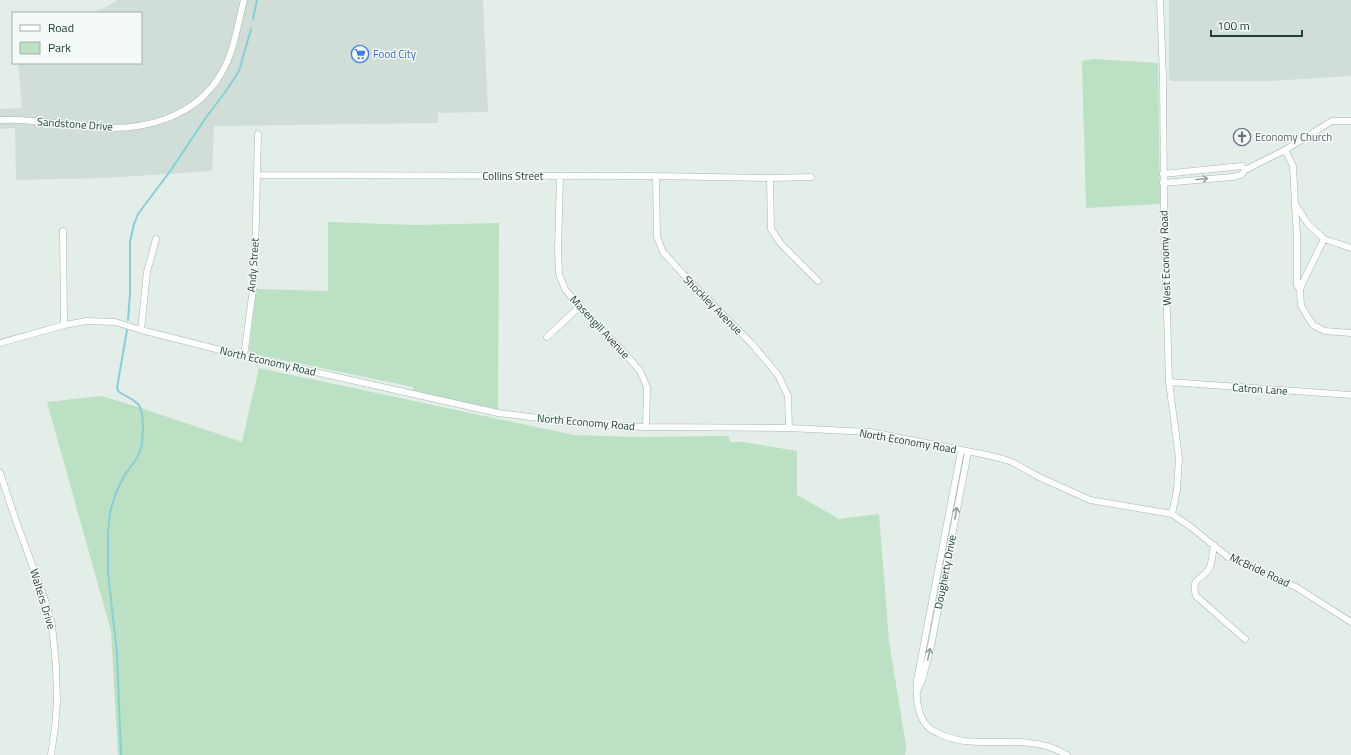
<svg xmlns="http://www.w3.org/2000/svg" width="1351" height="755" viewBox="0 0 1351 755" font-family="'Titillium Web',sans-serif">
<rect width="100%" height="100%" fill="#e3eee8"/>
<path fill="#d1ded7" d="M118 0H483L488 112 438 113V123L214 126 212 171 106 178 16 180 15 128 0 129V109L22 108 18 63H141V13H84L100 10Z
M1169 0H1351V76L1269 81H1171L1169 77Z"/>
<path fill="#bbe0c3" d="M1094 59 1158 63 1160 204 1086 208 1082 61Z
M328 222 415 225 499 223 498 413 413 393V387L254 354 249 352 256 289 328 291Z
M259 368 574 435 635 437 727 436 729 437 730 442H743L797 451V495L839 519 879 514 889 641 906 746 905 755H118L111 631 47 402 101 396 135 406 242 442Z"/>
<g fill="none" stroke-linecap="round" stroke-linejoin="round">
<path stroke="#89cdd5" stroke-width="2" d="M253 19 257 0
M128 320 130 294V242L134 224 138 214 171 170 205 119 228 88 239 71 251 29
M121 755 117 653 108 573V533L110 512 116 493 124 476 137 458 142 445 143 426 142 413 139 405 133 400 119 392 117 388 127 330"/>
<defs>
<path id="minor" d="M1160 0 1163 77 1164 211 1169 382 1179 458 1177 490 1172 514
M0 120C30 118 60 125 90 127 141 132 196 119 222 72 234 52 238 23 244 0
M258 134 257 175 656 176 770 178 811 177
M1285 150 1293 166 1295 204 1308 224 1324 239 1351 248
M1163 174 1242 166 1245 170
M560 176 558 248 559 274 565 289 579 307 623 351 640 371 647 387 646 427
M656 176 657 237 663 252 683 274 752 344 778 375 788 396 789 428
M770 178 771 229 781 244 818 281
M1163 183 1232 177 1241 175 1245 170 1285 150 1332 121H1351
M1295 205 1297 235V285L1300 290
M63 231 64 325
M1324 239 1302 284 1300 290 1301 306 1313 325 1325 331 1351 333
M141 330 147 272 156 239
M547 337 579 307
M0 343 64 325 87 321 115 322 141 330 244 356 498 413 598 425 646 427 789 428 870 432 987 455 1003 459 1012 462 1037 476 1090 500 1172 514 1191 527 1228 557 1296 587 1351 622
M244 356 253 289 256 220 257 175
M1169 382 1351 395
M961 451 917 680C916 693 917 711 924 722 927 727 933 731 938 733 966 748 999 739 1029 743 1043 744 1055 748 1067 755
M0 473 15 518 45 600 52 625 56 666 57 702 55 727 51 755
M1214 545C1213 551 1212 561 1210 567 1203 581 1190 576 1196 596L1245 639
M917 691 922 681 931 646 968 452"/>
</defs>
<use href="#minor" stroke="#a5b6af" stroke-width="7"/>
<use href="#minor" stroke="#fff" stroke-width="6"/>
</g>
<defs><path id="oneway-shaft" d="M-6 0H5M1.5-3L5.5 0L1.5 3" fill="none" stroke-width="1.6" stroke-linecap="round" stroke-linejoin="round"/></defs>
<g stroke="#90a09a">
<use href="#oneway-shaft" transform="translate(1202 179) rotate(-5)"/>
<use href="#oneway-shaft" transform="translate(956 513) rotate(-80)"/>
<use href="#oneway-shaft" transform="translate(929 654) rotate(-78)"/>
</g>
<defs>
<symbol id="supermarket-ring" viewBox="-11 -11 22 22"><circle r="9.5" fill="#f4faf7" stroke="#3f7fe0" stroke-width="1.5"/><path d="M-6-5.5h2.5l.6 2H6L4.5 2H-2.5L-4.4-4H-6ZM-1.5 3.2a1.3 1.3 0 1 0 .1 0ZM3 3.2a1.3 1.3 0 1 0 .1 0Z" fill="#3f7fe0"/></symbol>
<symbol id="church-ring" viewBox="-11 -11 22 22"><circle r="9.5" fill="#f4faf7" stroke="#6b7280" stroke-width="1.5"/><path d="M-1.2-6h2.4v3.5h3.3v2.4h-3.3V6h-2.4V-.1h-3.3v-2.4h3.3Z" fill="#6b7280"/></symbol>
</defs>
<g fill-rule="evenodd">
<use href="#supermarket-ring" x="350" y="44" width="20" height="20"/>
<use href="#church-ring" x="1232" y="127" width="20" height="20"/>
</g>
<g text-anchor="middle" stroke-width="3" stroke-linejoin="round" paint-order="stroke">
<g font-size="11" fill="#366cbe" stroke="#f4faf7" text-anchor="start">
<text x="373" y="58">Food City</text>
</g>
<g font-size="11" fill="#224036" stroke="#f4faf7">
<text transform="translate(75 124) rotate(4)" y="4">Sandstone Drive</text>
<text x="513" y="180">Collins Street</text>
<text transform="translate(1165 258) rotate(-92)" y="4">West Economy Road</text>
<text transform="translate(253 265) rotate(-86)" y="4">Andy Street</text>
<text transform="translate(713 305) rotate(45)" y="4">Shockley Avenue</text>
<text transform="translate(600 327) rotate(47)" y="4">Masengill Avenue</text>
<text transform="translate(268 361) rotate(13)" y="4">North Economy Road</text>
<text transform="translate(1260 389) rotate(4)" y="4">Catron Lane</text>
<text transform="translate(586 422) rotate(5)" y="4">North Economy Road</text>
<text transform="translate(908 441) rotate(10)" y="4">North Economy Road</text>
<text transform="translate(1260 570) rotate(25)" y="4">McBride Road</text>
<text transform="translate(945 572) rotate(-79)" y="4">Dougherty Drive</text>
<text transform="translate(43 599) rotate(73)" y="4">Walters Drive</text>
</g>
<g font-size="11" fill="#5b616d" stroke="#f4faf7" text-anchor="start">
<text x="1255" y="141">Economy Church</text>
</g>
</g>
<rect x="12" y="12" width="130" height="52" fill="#f4faf7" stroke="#a0b0aa"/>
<rect x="20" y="25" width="20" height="6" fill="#ffffff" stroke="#a0b0aa"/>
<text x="48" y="32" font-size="12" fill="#224036">Road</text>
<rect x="20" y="42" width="20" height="12" fill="#bbe0c3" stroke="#a0b0aa"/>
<text x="48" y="52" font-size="12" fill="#224036">Park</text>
<path d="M1211 30v6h91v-6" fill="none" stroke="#224036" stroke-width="2"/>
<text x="1217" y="30" font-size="12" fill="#224036" stroke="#f4faf7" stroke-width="3" paint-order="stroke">100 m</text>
</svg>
